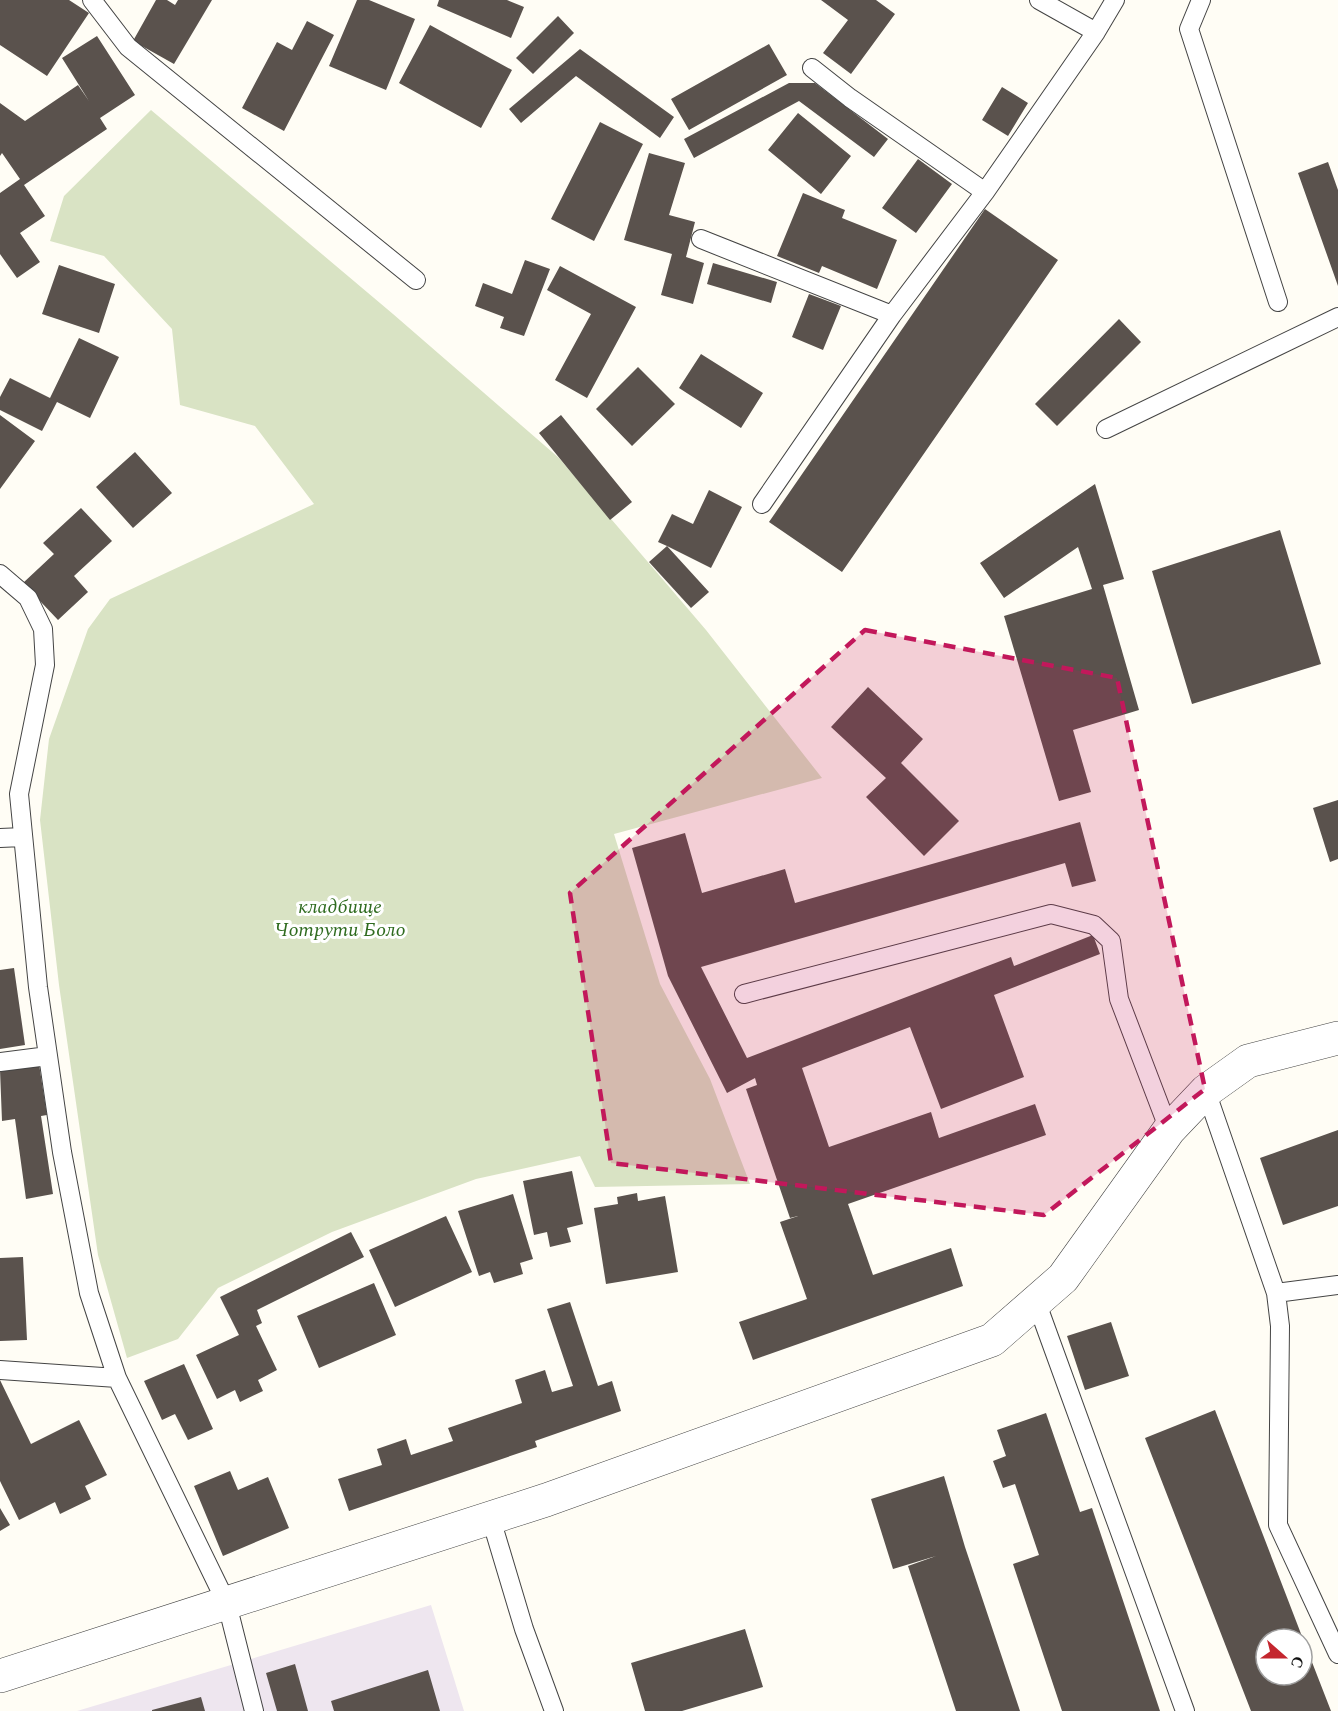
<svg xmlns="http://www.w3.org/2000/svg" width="1338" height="1711" viewBox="0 0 1338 1711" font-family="Spectral,serif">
<rect width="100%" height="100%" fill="#fffdf5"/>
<path fill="#eee6ef" d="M431 1605 464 1711H77Z"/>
<path fill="#d9e3c4" d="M151 110 393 314 559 458 706 630 822 778 614 834 660 984 710 1079 750 1184 595 1187 580 1156 476 1179 332 1232 218 1288 178 1339 127 1358 98 1255 59 985 40 820 49 739 88 629 110 599 314 504 255 426 180 405 172 329 104 256 50 241 64 196Z"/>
<path fill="#5a524d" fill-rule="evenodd" d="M0 0H69L89 13 47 76 0 45Z
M156 0H167L175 5 178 0H212L174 64 133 41Z
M357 0H369L415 19 386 90 329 66Z
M439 0H507L524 7 511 38 437 6Z
M821 0H876L895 14 851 74 823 53 848 20Z
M558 16 574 33 533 74 516 58Z
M307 21 334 35 284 131 242 108 277 42 292 50Z
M430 25 512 70 481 128 399 83Z
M97 36 135 95 100 118 107 129 24 185 45 216 20 233 40 262 17 278 0 254V193L20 179 2 153 0 156V103L25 121 78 85 89 101 62 58Z
M769 44 787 75 689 130 671 99Z
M580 49 674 117 660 138 576 76 521 123 509 109Z
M789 83H815L888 139 874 157 799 101 694 158 684 139Z
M1002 87 1028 103 1008 136 982 120Z
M798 113 851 156 821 194 768 150Z
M600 122 643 144 594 241 551 219Z
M649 153 685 163 669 215 695 222 686 257 704 263 693 304 661 295 672 254 624 240Z
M918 159 952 184 916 233 882 208Z
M1328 162 1338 190V286L1298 173Z
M803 193 845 210 842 218 897 240 877 289 822 266 819 273 777 256Z
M985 209 1058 260 842 572 769 522Z
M525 260 550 269 524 336 500 328 504 317 475 306 483 283 512 294Z
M713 263 777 282 771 303 707 284Z
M59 265 115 284 99 333 42 314Z
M560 266 636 307 587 398 555 380 591 314 547 290Z
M809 294 841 306 823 350 792 337Z
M1119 319 1141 342 1057 426 1035 404Z
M79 338 119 357 90 418 57 402 42 431 0 410V397L10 378 50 398Z
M701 354 763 393 741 428 679 388Z
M638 367 675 404 632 446 596 409Z
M0 415 35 441 0 489Z
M561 415 632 502 610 520 539 433Z
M135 452 172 493 133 528 96 487Z
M1095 484 1124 579 1103 585 1139 710 1073 730 1091 792 1059 801 1004 616 1092 589 1078 547 1004 598 980 563Z
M709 490 742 507 711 568 667 546 709 592 691 608 649 562 667 546 658 542 672 514 693 524Z
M81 508 112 541 74 576 88 592 58 620 23 583 54 554 43 543Z
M1280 530 1321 664 1192 704 1152 571Z
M868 687 923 739 901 763 959 821 924 856 866 797 886 778 831 727Z
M1338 800V859L1330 862 1313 808Z
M1080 822 1096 881 1072 887 1065 863 701 967 747 1058 1011 957 1014 966 1093 935 1100 954 994 995 1024 1077 941 1109 910 1027 802 1068 829 1147 931 1112 939 1138 1035 1104 1046 1135 848 1204 873 1275 951 1248 963 1286 753 1360 739 1322 807 1299 780 1222 798 1216 790 1218 746 1089 757 1085 755 1078 727 1093 668 976 632 848 685 833 702 893 785 869 795 903Z
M14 968 25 1045 0 1049V970Z
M39 1064 47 1115 41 1116 53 1194 26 1199 15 1119 2 1121 0 1070Z
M1338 1130V1206L1283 1225 1260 1158Z
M572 1171 583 1224 567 1228 571 1242 550 1247 547 1232 534 1235 523 1181Z
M637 1193 638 1201 665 1196 678 1272 606 1284 594 1208 618 1204 617 1197Z
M513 1194 533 1259 520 1263 523 1274 494 1283 490 1272 479 1276 458 1211Z
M446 1216 472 1272 395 1307 369 1250Z
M351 1232 364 1257 257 1310 262 1323 256 1326 277 1370 258 1380 263 1391 240 1402 235 1390 217 1399 196 1355 239 1335 220 1297Z
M23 1257 27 1340 0 1341V1258Z
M374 1283 396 1335 319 1368 297 1316Z
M570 1302 598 1386 612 1381 621 1411 535 1441 537 1447 349 1511 338 1479 382 1465 377 1449 406 1439 411 1455 453 1441 448 1428 522 1403 515 1380 545 1370 552 1392 573 1386 547 1309Z
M1111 1322 1129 1376 1085 1390 1067 1336Z
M184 1364 213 1429 188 1440 175 1414 162 1420 144 1381Z
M0 1380 31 1444 79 1420 107 1475 85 1486 91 1499 60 1514 55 1502 19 1520 0 1481Z
M1215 1410 1303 1639 1331 1711H1251L1145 1438ZM1266 1639H1302V1675H1266Z
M1046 1413 1080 1512 1092 1508 1160 1711H1062L1013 1564 1039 1555 1015 1484 1003 1488 993 1461 1006 1456 997 1430Z
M230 1471 238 1490 268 1477 289 1528 223 1556 194 1486Z
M944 1476 965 1547 1020 1711H956L908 1566 936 1556 893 1569 871 1499Z
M0 1508 10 1525 0 1531Z
M745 1629 763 1687 682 1711H645L631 1663Z
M295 1664 308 1711H277L266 1673Z
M428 1670 440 1711H334L331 1701Z
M201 1697 205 1711H152V1710Z"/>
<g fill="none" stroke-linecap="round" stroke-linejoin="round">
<defs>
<path id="service" d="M92 0 128 47 416 280
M1039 0 1096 32
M1201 0 1189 29 1278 302
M812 68 850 98 985 192
M701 239 892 315
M1106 429 1338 317
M762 504 892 315 985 192 1096 32 1115 0
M0 574 28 598 43 629 45 665 19 794 38 987 62 1152 89 1293 117 1378 227 1604 254 1711
M0 838 23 837
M744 994 1051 914 1094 925 1111 941 1119 999 1169 1130
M0 1062 48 1056
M1206 1091 1276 1293 1280 1326 1278 1525 1338 1654
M1276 1293 1338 1285
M1036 1301 1185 1711
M0 1370 117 1378
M491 1519 524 1629 554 1711"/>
<path id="tertiary" d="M0 1676 546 1500 992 1340 1063 1278 1169 1130 1206 1091 1248 1061 1338 1038"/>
</defs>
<use href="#service" stroke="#444" stroke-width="20"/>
<use href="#tertiary" stroke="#444" stroke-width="34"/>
<use href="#service" stroke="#fff" stroke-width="18"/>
<use href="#tertiary" stroke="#fff" stroke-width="33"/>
</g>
<path fill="#c2185b" fill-opacity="0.2" stroke="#c2185b" stroke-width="4.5" stroke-dasharray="12 8" stroke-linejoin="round" d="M865 630 1117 678 1205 1089 1044 1215 611 1163 570 893Z"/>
<g text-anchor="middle" stroke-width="6" stroke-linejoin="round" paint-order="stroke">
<g font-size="20" font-style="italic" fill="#2f6b1f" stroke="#fff">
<text x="340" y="913">кладбище<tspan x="340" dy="23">Чотрути Боло</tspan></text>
</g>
</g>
<g transform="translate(1284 1657) rotate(111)"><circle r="28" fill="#ffffff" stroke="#a0a0a0" stroke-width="1.5"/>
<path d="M0-4.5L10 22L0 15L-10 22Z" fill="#c4262e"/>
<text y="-9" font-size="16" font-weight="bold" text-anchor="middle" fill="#111111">С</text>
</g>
</svg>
